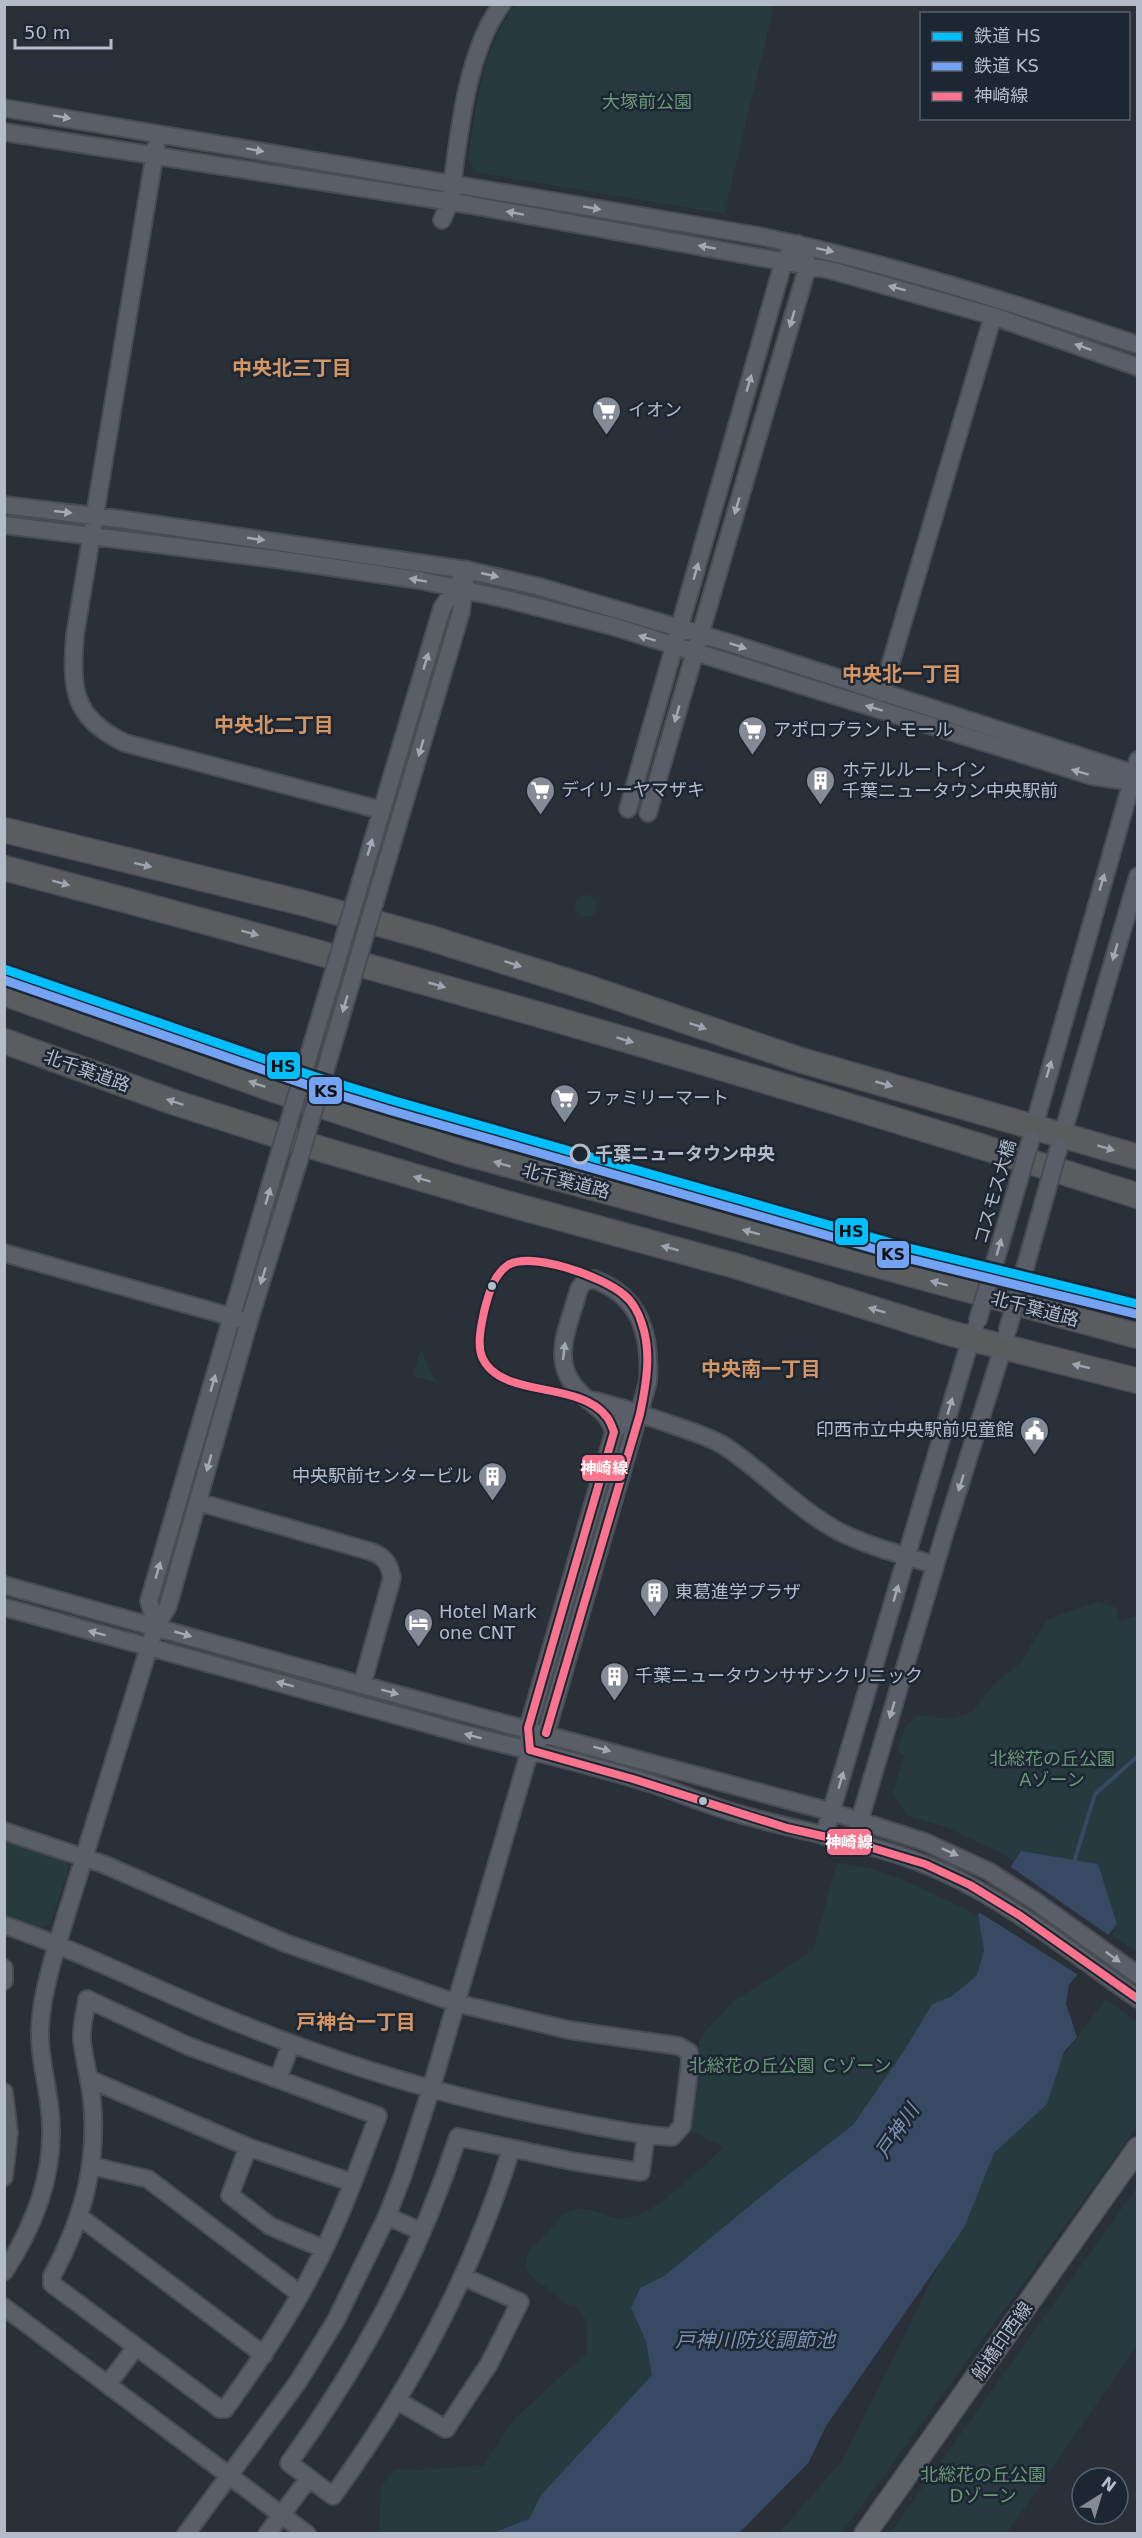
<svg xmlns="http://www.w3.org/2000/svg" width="1142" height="2538" viewBox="0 0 1142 2538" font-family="'DejaVu Sans','Noto Sans JP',sans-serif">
<rect width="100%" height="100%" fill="#2a3038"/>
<path fill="#273a3e" d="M515 5H774L724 214 476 172 468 160C477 103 480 53 515 5Z
M575 906a11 11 0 1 1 22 0a11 11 0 1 1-22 0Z
M420 1351H422L428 1367 438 1383 413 1376Z
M1096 1602 1118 1608 1117 1621 1137 1616V1952L1111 1935 1117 1924 1021 1851 1013 1862 1001 1853 948 1828 908 1816 892 1794 904 1756 897 1751 905 1728 918 1715 949 1719 972 1712 996 1682 1020 1663 1047 1620Z
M4 1839 63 1857 69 1868 51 1923 43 1928 5 1916Z
M837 1863 872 1869 906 1881 978 1915 984 1951 977 1975 952 1996 932 2004 907 2046 853 2125 780 2181 664 2276 640 2288 631 2308 646 2341 652 2375 541 2495 529 2519 490 2533 379 2534 381 2486 396 2469 419 2470 484 2465 515 2418 587 2353 586 2320 575 2305H566C561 2301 557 2295 552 2291 537 2280 522 2276 527 2254L563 2215C592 2199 600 2221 626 2218 657 2215 701 2167 724 2147L690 2131 700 2038 731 2003 813 1950Z
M1105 1999 1137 2022V2127L842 2533 778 2534 842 2461 994 2153Z
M1137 2187V2346L1007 2533H890Z"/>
<path fill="#384963" d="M1021 1851 1098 1864 1117 1924 1069 1985 1066 2004 1077 2037 1064 2052 1047 2104 994 2153 964 2228 826 2426 809 2462 739 2533 490 2534 529 2519 541 2495 652 2375 646 2341 631 2308 640 2288 664 2276 780 2181 853 2125 907 2046 932 2004 952 1996 977 1975 984 1950 978 1915Z"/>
<path fill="#2a3038" d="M1008 1865 1111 1937 1080 1976 977 1911Z"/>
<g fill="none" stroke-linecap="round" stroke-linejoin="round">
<path stroke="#384963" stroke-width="4" d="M1074 1862 1095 1794 1138 1756"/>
<defs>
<path id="minor" d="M4 108 759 236C888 263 1012 303 1138 345
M4 132 471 205 830 270 993 316 1138 367
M156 146 75 635C71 689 72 717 125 743L381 810
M442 220 450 202C458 142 465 53 502 4
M4 505 119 519 467 570 540 587 730 643 1138 775
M4 525 275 559 419 580 506 599 612 626 1092 776 1134 782
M882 693 993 316
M628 809 784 260 798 244 808 265 648 813
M354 904 442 608 460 581
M373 908 461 612 465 580
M1031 1137 1138 760
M1060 1143 1138 876
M4 1253 243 1320
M591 1400C619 1406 644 1415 670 1424 689 1431 709 1436 726 1447 765 1473 798 1510 840 1532 870 1547 903 1555 935 1565
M198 1502 369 1551C384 1556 389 1562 392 1578L362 1685
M4 1585 362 1685 832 1812 925 1842 988 1871 1035 1901 1138 1975
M4 1607C157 1649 309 1691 461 1733 524 1750 587 1763 649 1783 676 1791 702 1803 729 1811 800 1833 877 1841 945 1873 1014 1905 1075 1955 1138 1999
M156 1626 149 1601 279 1155
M539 1740 546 1733 648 1382C651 1335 641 1296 593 1279L584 1282 579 1289C567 1333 546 1366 588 1400 600 1409 610 1417 614 1432
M4 1831 103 1864 285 1943 456 2003 569 2030 679 2046 689 2052 690 2062 682 2126 672 2137C635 2135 597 2126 560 2119 446 2097 335 2063 226 2018 152 1988 80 1951 4 1925
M824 1836 973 1331
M853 1843 945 1532 1006 1338
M4 1968V1981
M87 1999 188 2046 378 2116C358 2169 339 2223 312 2273 287 2321 257 2365 225 2409H220L52 2284V2276C83 2219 98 2164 92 2100 90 2080 84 2060 82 2040 81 2027 85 2013 87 1999Z
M89 2079 248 2147 353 2183
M278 2079 291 2044
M4 2092 9 2133 4 2177
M248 2147 230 2195 270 2226 324 2249
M511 2150C470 2280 412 2386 333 2496L289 2463C364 2358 417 2260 458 2137L576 2162 641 2172 646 2134
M92 2166 148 2179 300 2294
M387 2216 422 2232
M80 2217 264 2355
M4 2272C37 2222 58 2164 49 2103 46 2078 39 2055 40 2030 41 2001 49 1973 57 1945L149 1647 156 1626 168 1606 249 1321 299 1160
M4 2307 307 2534
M108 2384 136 2347
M398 2401 446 2429 489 2364 520 2302 464 2277
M186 2534 298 2382 336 2320 387 2216 403 2175 431 2089 530 1750 528 1728 614 1432 624 1419 640 1414
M267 2534 309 2478"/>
<path id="major" d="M865 2534 1138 2148"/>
<path id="highway" d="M4 830 303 903 427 937 589 988 800 1060 1138 1157
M4 868C385 968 763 1076 1138 1196
M4 993 272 1089 458 1151 1138 1336
M4 1041 173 1102 324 1150 509 1204 736 1266 953 1334 1138 1381"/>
</defs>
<use href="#minor" stroke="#484c53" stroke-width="20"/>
<use href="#major" stroke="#484c55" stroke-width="24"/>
<use href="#highway" stroke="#474c53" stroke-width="27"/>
<use href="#minor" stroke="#5a5e66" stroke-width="16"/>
<use href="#major" stroke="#5c6168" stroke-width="21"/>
<use href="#highway" stroke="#5a5d60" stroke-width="24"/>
<defs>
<path id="minor-bridge" d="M279 1155 354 904
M299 1160 373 908
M977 1323 1031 1139
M1007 1332 1059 1147"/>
</defs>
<use href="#minor-bridge" stroke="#484c53" stroke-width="20" stroke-linecap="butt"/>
<use href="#minor-bridge" stroke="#5a5e66" stroke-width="16"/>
<defs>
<path id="bus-1" d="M530 1750 528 1728 614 1432C612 1427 610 1420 606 1416 578 1380 500 1399 482 1357 477 1344 481 1326 484 1312 488 1296 493 1275 508 1265 532 1251 603 1277 623 1294 632 1301 639 1313 642 1324 652 1353 646 1385 640 1414L546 1733
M530 1750 633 1779 787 1828 866 1846 925 1864 970 1885 1019 1915 1138 1999"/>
</defs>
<use href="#bus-1" stroke="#1d2633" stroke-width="12"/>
<use href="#bus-1" stroke="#fc738d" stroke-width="8"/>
<defs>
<path id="rail-1" d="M4 969 313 1076 395 1101 909 1248 1138 1304"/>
<path id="rail-2" d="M4 980 310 1086 392 1111 906 1258 1136 1314"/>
</defs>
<use href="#rail-1" stroke="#1d2633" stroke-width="14"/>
<use href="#rail-2" stroke="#1d2633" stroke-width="14"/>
<use href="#rail-1" stroke="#00bfff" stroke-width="9"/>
<use href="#rail-2" stroke="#74a3f3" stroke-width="9"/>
</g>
<defs><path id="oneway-solid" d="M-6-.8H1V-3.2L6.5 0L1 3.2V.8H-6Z" transform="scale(1.5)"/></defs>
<g fill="#a2a9b5">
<use href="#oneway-solid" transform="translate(62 117) rotate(10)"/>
<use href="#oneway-solid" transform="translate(255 150) rotate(10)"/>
<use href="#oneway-solid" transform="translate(592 208) rotate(10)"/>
<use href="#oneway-solid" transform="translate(515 213) rotate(-170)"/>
<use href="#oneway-solid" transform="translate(707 247) rotate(-170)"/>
<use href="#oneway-solid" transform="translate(825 250) rotate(12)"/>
<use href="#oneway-solid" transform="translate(897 288) rotate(-165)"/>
<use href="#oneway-solid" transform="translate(792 319) rotate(106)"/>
<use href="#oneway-solid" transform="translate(1083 347) rotate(-160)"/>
<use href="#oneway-solid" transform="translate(749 383) rotate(-74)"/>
<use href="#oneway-solid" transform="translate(737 506) rotate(106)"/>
<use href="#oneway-solid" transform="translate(63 512) rotate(6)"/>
<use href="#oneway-solid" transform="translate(256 539) rotate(8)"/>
<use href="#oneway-solid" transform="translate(696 571) rotate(-74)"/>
<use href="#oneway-solid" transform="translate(490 575) rotate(13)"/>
<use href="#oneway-solid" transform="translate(418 580) rotate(-170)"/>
<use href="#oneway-solid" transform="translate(647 638) rotate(-163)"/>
<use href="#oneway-solid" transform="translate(738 646) rotate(18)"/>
<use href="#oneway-solid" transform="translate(426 661) rotate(-73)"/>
<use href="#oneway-solid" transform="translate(874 708) rotate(-163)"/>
<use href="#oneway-solid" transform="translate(677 714) rotate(106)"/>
<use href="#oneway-solid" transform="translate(421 748) rotate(106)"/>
<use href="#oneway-solid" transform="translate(1080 772) rotate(-163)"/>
<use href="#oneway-solid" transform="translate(370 847) rotate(-74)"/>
<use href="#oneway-solid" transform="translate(1102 882) rotate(-74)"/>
<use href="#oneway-solid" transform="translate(1115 952) rotate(106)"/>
<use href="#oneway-solid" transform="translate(345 1004) rotate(106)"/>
<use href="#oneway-solid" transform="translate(1049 1069) rotate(-74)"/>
<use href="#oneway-solid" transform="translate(268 1196) rotate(-74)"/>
<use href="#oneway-solid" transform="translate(999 1247) rotate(-74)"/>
<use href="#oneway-solid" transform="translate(263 1276) rotate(107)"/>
<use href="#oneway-solid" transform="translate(564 1351) rotate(-83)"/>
<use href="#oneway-solid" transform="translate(213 1383) rotate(-74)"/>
<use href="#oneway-solid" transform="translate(950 1406) rotate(-74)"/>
<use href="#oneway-solid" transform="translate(209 1463) rotate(106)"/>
<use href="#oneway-solid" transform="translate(961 1483) rotate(107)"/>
<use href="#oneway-solid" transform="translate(158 1570) rotate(-74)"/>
<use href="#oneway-solid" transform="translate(896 1593) rotate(-74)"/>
<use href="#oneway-solid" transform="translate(97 1633) rotate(-165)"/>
<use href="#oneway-solid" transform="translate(183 1634) rotate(16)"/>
<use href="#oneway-solid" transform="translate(285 1684) rotate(-165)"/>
<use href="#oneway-solid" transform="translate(390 1692) rotate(15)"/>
<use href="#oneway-solid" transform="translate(892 1710) rotate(107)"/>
<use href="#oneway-solid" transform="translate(473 1736) rotate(-165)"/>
<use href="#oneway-solid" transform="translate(602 1749) rotate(15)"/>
<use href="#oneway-solid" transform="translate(841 1780) rotate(-74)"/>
<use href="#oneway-solid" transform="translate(950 1852) rotate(24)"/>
<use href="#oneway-solid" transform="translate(1113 1957) rotate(36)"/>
</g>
<g fill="#9ea4af">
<use href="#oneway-solid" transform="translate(143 865) rotate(14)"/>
<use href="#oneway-solid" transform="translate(61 883) rotate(15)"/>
<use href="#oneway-solid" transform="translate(250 933) rotate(15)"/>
<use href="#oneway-solid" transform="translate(513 964) rotate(18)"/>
<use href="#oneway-solid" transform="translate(437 985) rotate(16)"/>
<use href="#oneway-solid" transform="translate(698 1026) rotate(19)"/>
<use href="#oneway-solid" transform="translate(625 1040) rotate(17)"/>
<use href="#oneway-solid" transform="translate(257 1084) rotate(-161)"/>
<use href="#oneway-solid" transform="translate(884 1084) rotate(16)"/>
<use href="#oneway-solid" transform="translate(175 1102) rotate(-162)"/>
<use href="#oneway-solid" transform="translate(1106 1148) rotate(17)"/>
<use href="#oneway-solid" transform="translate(502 1164) rotate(-164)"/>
<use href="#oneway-solid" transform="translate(422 1179) rotate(-163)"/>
<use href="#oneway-solid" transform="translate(751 1232) rotate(-165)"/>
<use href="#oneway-solid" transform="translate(670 1248) rotate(-165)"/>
<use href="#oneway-solid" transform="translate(939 1283) rotate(-165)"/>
<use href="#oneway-solid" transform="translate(877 1310) rotate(-163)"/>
<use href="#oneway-solid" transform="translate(1081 1366) rotate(-166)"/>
</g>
<defs>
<symbol id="supermarket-pin" viewBox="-11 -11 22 30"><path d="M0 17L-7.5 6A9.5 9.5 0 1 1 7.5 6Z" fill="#848b96" stroke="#1d2633"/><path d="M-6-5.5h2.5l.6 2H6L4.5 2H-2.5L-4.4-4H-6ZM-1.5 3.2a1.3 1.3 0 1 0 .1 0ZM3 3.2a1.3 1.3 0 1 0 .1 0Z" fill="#fff"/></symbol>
<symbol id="building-pin" viewBox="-11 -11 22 30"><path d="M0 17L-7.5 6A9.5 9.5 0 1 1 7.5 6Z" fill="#848b96" stroke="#1d2633"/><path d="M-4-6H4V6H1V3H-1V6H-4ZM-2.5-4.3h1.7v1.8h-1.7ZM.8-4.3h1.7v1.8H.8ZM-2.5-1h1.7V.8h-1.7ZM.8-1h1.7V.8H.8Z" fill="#fff"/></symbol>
<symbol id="civic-pin" viewBox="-11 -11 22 30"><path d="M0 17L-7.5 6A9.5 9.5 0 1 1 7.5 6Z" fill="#848b96" stroke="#1d2633"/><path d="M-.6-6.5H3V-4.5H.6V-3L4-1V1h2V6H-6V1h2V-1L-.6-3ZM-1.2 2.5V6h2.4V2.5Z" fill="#fff"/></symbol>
<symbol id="hotel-pin" viewBox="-11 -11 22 30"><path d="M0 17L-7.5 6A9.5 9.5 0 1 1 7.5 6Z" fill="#848b96" stroke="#1d2633"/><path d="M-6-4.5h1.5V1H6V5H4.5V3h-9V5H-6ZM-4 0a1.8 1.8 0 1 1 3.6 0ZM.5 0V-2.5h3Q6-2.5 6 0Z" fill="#fff"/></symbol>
</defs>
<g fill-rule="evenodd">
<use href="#supermarket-pin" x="590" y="394" width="33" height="45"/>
<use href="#supermarket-pin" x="736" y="714" width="33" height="45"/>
<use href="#building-pin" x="804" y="764" width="33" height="45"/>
<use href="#supermarket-pin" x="524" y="774" width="33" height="45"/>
<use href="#supermarket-pin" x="548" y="1082" width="33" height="45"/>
<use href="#civic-pin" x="1018" y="1414" width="33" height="45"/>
<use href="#building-pin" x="476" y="1460" width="33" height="45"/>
<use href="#building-pin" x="638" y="1576" width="33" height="45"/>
<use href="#hotel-pin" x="402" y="1606" width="33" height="45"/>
<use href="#building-pin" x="598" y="1660" width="33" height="45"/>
</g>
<circle fill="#1d2633" stroke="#b4bcc9" stroke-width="3" cx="580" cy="1154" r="9"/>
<g fill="#b4bcc9" stroke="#1d2633" stroke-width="2">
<circle cx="492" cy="1286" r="5"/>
<circle cx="703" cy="1801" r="5"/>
</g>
<g text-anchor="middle" stroke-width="5" stroke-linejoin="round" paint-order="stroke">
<g font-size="18" fill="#6b9a76" stroke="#1d2633">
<text x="647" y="108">大塚前公園</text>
<text x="1052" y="1765">北総花の丘公園<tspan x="1052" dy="21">Aゾーン</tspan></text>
<text x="790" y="2072">北総花の丘公園 Ｃゾーン</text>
<text x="983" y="2481">北総花の丘公園<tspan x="983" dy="21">Dゾーン</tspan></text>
</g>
<g font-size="18" fill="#b4bcc9" stroke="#1d2633" text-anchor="start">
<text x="628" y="416">イオン</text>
<text x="773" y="736">アポロプラントモール</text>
<text x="842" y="776">ホテルルートイン<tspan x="842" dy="21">千葉ニュータウン中央駅前</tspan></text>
<text x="561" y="796">デイリーヤマザキ</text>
<text x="585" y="1104">ファミリーマート</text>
<text x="1014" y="1436" text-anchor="end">印西市立中央駅前児童館</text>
<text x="472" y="1482" text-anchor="end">中央駅前センタービル</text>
<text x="675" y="1598">東葛進学プラザ</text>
<text x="439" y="1618">Hotel Mark<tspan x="439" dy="21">one CNT</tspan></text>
<text x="635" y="1682">千葉ニュータウンサザンクリニック</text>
</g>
<g font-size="18" fill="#b4bcc9" stroke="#1d2633">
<text transform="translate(87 1071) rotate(20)" y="6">北千葉道路</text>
<text transform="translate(566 1181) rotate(15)" y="6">北千葉道路</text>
<text transform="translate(995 1192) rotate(-74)" y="6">コスモス大橋</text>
<text transform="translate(1035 1309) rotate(15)" y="6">北千葉道路</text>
<text transform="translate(1002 2341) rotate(-55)" y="6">船橋印西線</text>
</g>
<g font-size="18" font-weight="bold" fill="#b4bcc9" stroke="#1d2633" text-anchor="start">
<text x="595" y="1160">千葉ニュータウン中央</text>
</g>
<g font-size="20" font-weight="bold" fill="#d59563" stroke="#1d2633">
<text x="292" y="375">中央北三丁目</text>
<text x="902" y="681">中央北一丁目</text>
<text x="274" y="732">中央北二丁目</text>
<text x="761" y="1376">中央南一丁目</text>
<text x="356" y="2029">戸神台一丁目</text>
</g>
<g font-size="20" font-style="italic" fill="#7c92b1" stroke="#1d2633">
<text transform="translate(897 2131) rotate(-56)" y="7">戸神川</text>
<text x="755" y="2347">戸神川防災調節池</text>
</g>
</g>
<g stroke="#1d2633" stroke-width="2">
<rect x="266" y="1051" width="35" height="29" rx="6" fill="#00bfff"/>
<rect x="308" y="1076" width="35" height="29" rx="6" fill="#74a3f3"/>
<rect x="834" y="1217" width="35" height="29" rx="6" fill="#00bfff"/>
<rect x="876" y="1240" width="34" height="29" rx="6" fill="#74a3f3"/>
<rect x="581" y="1454" width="45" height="28" rx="6" fill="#fc738d"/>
<rect x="826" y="1828" width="46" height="28" rx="6" fill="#fc738d"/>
</g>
<g font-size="16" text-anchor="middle" font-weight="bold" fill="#fff">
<text x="604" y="1474">神崎線</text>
<text x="849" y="1848">神崎線</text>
</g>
<g font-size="16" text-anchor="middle" font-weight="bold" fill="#111">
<text x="283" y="1072">HS</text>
<text x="326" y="1097">KS</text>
<text x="851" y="1237">HS</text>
<text x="893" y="1260">KS</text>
</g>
<rect width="1142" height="2538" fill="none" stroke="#b4bcc9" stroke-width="12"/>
<rect x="920" y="12" width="210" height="108" fill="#1d2633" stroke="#59626f" stroke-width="1.5"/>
<rect x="932" y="32" width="30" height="9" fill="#00bfff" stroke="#59626f" stroke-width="1.5"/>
<text x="974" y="42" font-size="18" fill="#b4bcc9">鉄道 HS</text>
<rect x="932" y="62" width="30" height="9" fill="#74a3f3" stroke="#59626f" stroke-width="1.5"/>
<text x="974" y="72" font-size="18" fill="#b4bcc9">鉄道 KS</text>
<rect x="932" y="92" width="30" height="9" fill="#fc738d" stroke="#59626f" stroke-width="1.5"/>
<text x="974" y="102" font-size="18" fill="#b4bcc9">神崎線</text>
<g transform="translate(1100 2496) rotate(37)"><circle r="28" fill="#1d2633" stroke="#59626f" stroke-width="1.5"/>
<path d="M0-4.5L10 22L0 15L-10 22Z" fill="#848b96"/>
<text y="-9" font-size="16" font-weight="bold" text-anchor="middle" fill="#b4bcc9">N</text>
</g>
<path d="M15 39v9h96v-9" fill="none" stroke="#b4bcc9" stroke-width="3"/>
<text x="24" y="39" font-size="18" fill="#b4bcc9" stroke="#1d2633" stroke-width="4.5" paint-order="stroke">50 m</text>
</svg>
